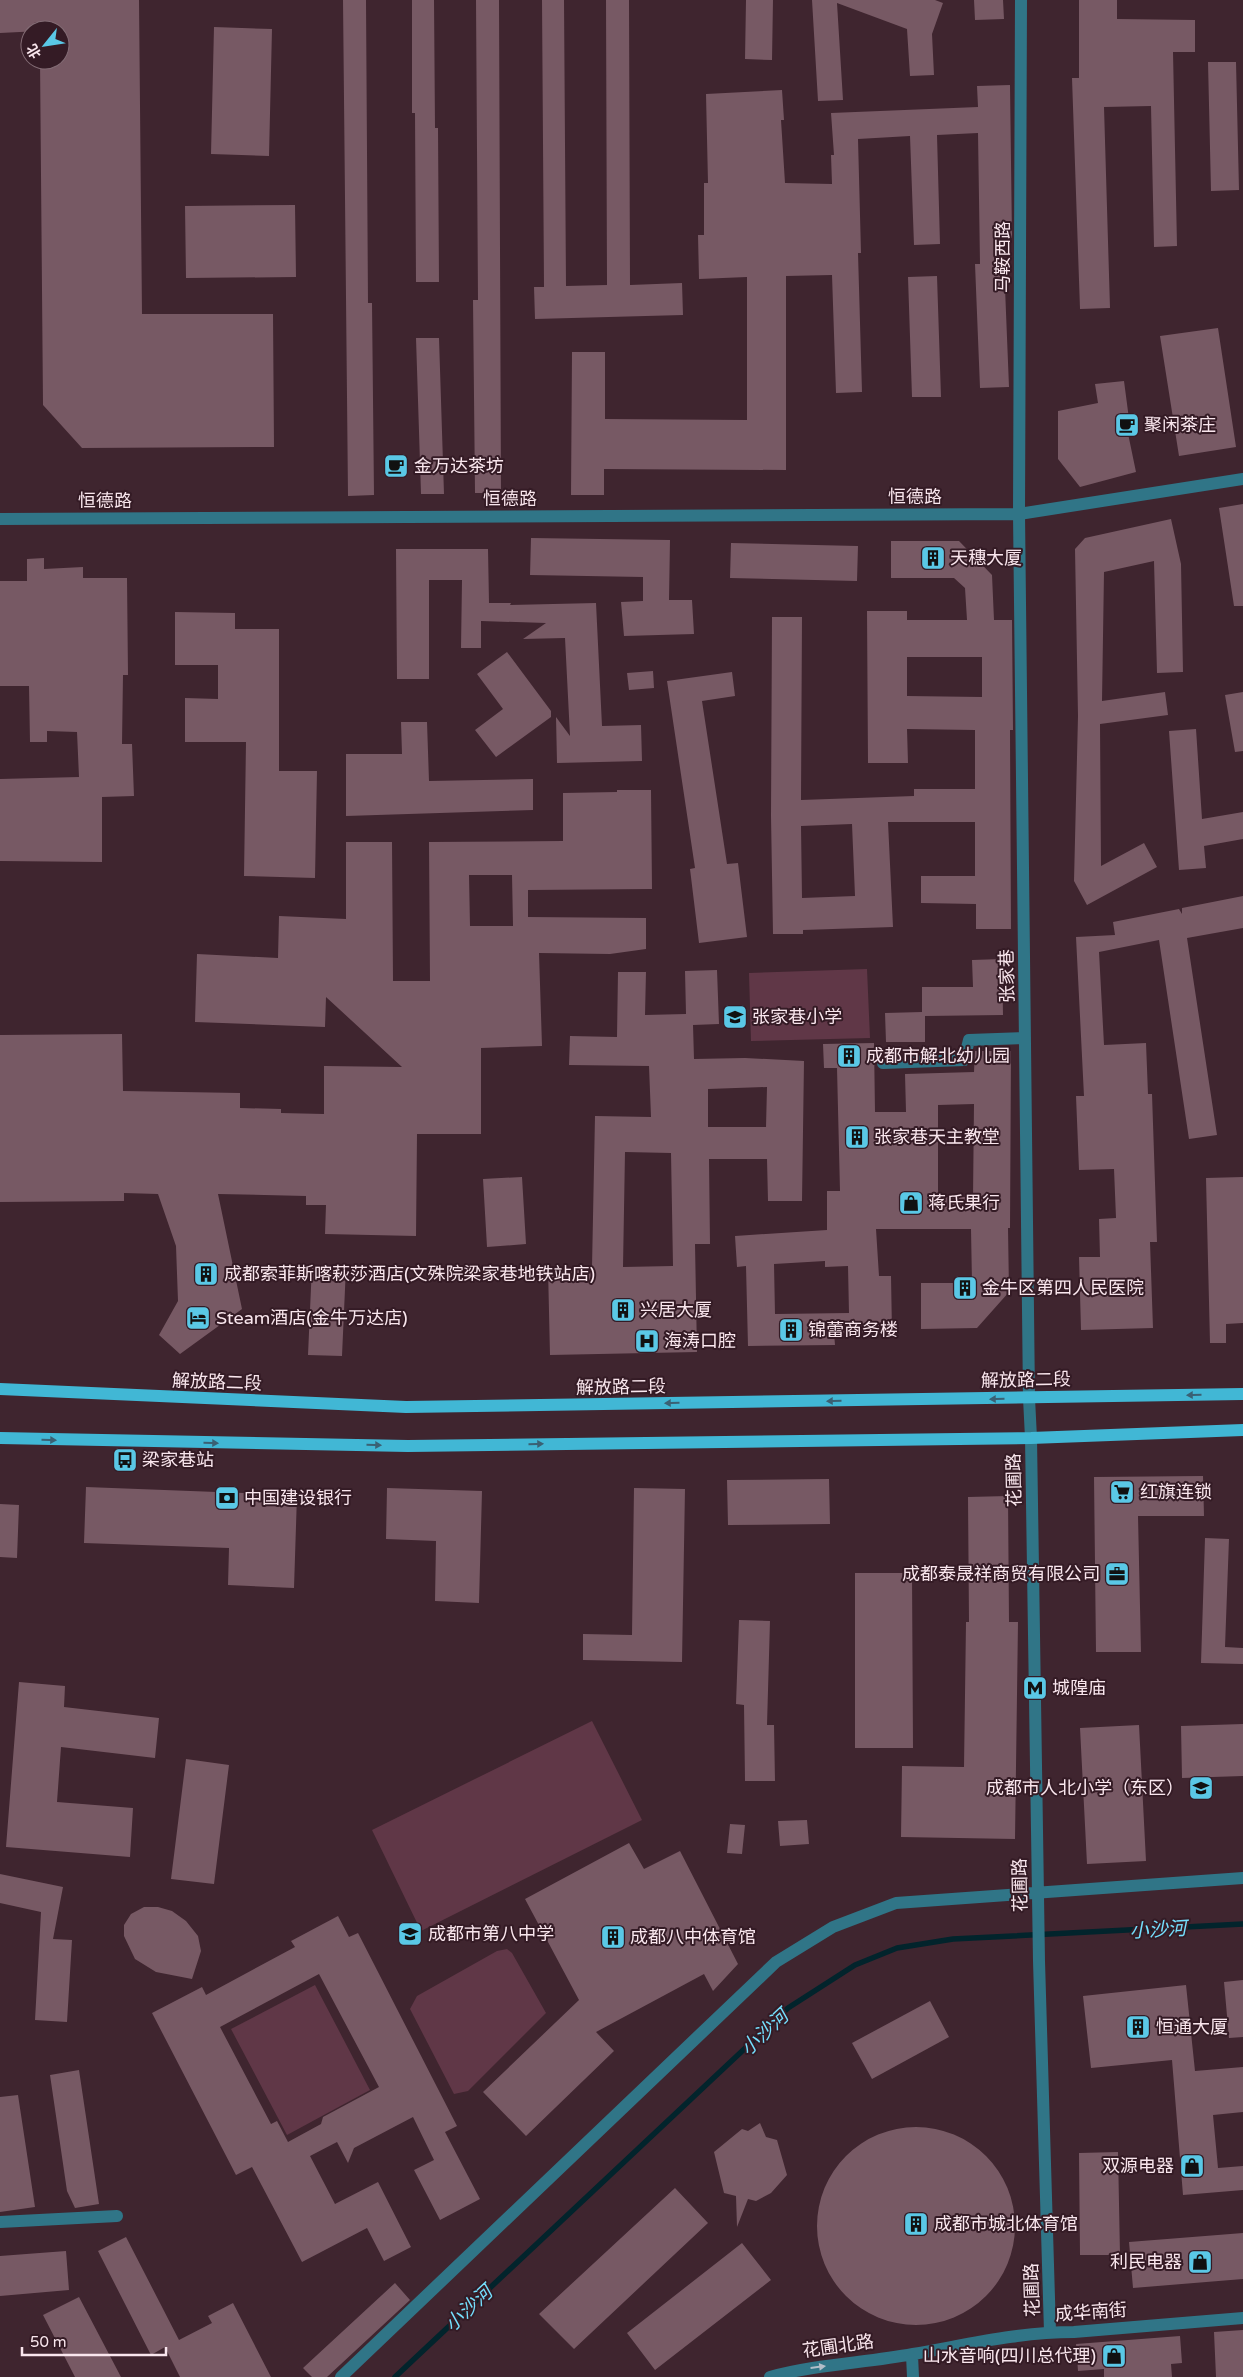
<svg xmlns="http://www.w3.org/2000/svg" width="1243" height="2377" viewBox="0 0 1243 2377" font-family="'Varela Round','Noto Sans SC',sans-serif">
<rect width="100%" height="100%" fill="#3f252f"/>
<path fill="#603747" d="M867 969 870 1038 751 1041 749 973Z
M592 1721 642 1820 421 1931 372 1830Z
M507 1949 512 1953 546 2013 468 2091 454 2094 410 2009 417 1996 497 1951Z
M315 1985 370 2090 287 2135 231 2029Z"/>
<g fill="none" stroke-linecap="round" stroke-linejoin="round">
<path stroke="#02242c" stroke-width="5.5" d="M395 2377 788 2008 855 1965 897 1948 953 1939 1243 1924"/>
</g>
<path fill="#775964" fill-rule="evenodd" d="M0 0H139L142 314H273L274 447 82 448 43 405 40 60H60V30L0 33Z
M343 0H366L368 303H372L374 495 348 496Z
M412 0H434L435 128H438L439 282H416L415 113H412Z
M476 0H499L501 493H475L473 300H478Z
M542 0H564L566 286 607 285 606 0H629L630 285 682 283 683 315 535 319 534 287H544Z
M746 0H773L772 60 745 59Z
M812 0H935L943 3 932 34 934 75 910 76 907 29 837 3 843 100 818 101Z
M974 0H1003L1004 19 975 20Z
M1079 0H1117V19L1195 20V52H1173L1177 246 1154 247 1151 106 1104 107 1110 308 1080 309 1072 78H1079Z
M214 27 272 29 269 156 211 154Z
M1208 62H1236L1239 190 1211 191Z
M1010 85 1012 238H1003L1009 387 980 388 975 264H980L978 133 937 135 940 244 914 245 910 136 858 139 861 253H858L862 392 836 393 832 275 786 276V470L604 469V495H571L572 352H605V419L747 420V277L699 279 698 235H704V183H708L706 94 782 90 784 120H781L785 183 832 184 831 155H834L831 113 978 107 977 86Z
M295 205 296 277 186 278 185 206Z
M937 276 941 397H912L908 277Z
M1218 328 1236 447 1179 456 1160 336Z
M416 338H439L444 494H421Z
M1124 381 1129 419H1125L1136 472 1080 487 1058 459V411L1098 403 1095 384Z
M1243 504V606H1234L1219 508Z
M1171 519 1181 564 1183 672 1157 673 1154 561 1104 572 1102 701 1165 692 1168 715 1100 724 1101 866 1144 843 1157 867 1087 905 1074 881 1078 716 1075 549 1085 538Z
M531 538 670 540 669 600H692L694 634 624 636 621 602 643 601V577L530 575Z
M891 541H959L992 575 994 620H1012L1013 730H1010L1011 929H976V904L921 903V876H975V822H888L893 927 803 930V934H773L771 816 772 617H802L801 800 914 796V789H975V730L907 729 908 763H868L867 611H907V620H967L965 588 954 578H891ZM907 657H982V697L907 696ZM852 824 855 896 802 898 801 826Z
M731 543 858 546 857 581 730 578Z
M396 549H488L489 603H511L510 605 596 603 602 726 641 725 642 761 557 763 556 717 570 736 565 638 523 639 546 623 481 621V648H461L462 580H429V679H397Z
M44 558V569L83 567V578H127L128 675H123L122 744H132L134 796 102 797V862L0 861V779L79 777 77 732 47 731V742H30L29 686H0V581H27V559Z
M175 612 235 613V629H279V771H317L315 878 244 876 246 742H185V698L218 699V665H175Z
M507 652 551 711V717L496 757 475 730 503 709 477 674Z
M653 671 654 688 629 690 627 673Z
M732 672 735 696 702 701 727 864 738 863 747 937 699 943 690 869 695 868 667 681Z
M1243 692V751L1235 752 1225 695Z
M401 722H427L429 781 533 779V810L346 816V754H402Z
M1196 729 1202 819 1243 812V839L1204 846 1206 868 1179 870 1169 731Z
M617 790H651L652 889 528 890V917L646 918V949L610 954 539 953 542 1046 481 1048V1134H417L416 1236 325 1234 326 1205H306V1196L218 1194 242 1309 180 1354 159 1335 178 1301 176 1246 158 1194 124 1193V1201L0 1202V1035L122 1034 123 1091 240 1093V1108L281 1109V1113L324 1114V1066L402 1067 326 997 325 1027 195 1022 197 954 278 958 279 916 346 919V842H392L393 981H430L429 842 563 841V793L617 792ZM469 875H512L513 926H470Z
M1243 896V928L1187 938 1217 1135 1189 1139 1159 940 1099 952 1104 1045 1146 1043 1148 1094H1152L1157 1242H1150L1153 1328 1081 1330 1079 1257H1100L1099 1219 1116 1218 1114 1169 1079 1170 1076 1096H1084L1076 937 1115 935 1113 922 1179 909 1182 914V908Z
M1002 959 1003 1015 925 1016V1042H886L885 1013 922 1012V987H973L972 960Z
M717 970 719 1024 693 1025 694 1059 745 1058 804 1061 802 1201H768L767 1159H709L710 1244H695L697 1352 550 1355 548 1268 592 1267 595 1116 651 1117 649 1066 569 1065 570 1036 617 1037 618 972H646L645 1015 686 1014 685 971ZM767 1087 766 1127H708V1089ZM625 1152 671 1153 673 1266 623 1267Z
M874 1043 875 1112H906L905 1074 974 1072 975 1051H1011L1010 1228H1008L1009 1292 977 1328 921 1329V1283H972L971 1229H876L879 1276H891L892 1332 834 1333 835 1345 748 1346 746 1266 737 1267 735 1236 827 1230V1191H840L837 1068H824L823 1044ZM974 1104 973 1197H938V1105ZM825 1261V1267L848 1266 849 1313 775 1314 774 1264Z
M522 1177 526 1244 487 1247 483 1179Z
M1243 1177V1323L1226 1324V1343H1210L1206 1178Z
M312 1265 346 1267 342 1356 308 1355Z
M1203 1476 1204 1516H1138L1141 1652H1096L1094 1477Z
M829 1479 830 1524 728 1525 727 1480Z
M86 1487 297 1495 294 1588 228 1585 229 1548 84 1543Z
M387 1488 482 1491 479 1603 435 1601 436 1541 386 1539Z
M634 1488 685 1489 682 1662 583 1660V1634L632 1635Z
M1008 1496 1009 1622H1018L1015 1839 901 1837 902 1766 964 1767 966 1622H969L968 1497Z
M0 1504 19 1505 17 1558 0 1557Z
M1205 1538 1229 1539 1225 1647 1243 1648V1664L1201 1663Z
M855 1573H912L913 1748H855Z
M739 1620 770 1621 767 1725H774L775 1781H745L744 1705 736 1704Z
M19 1682 65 1686 64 1707 159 1718 155 1758 61 1747 57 1802 133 1808 130 1857 6 1847Z
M1243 1724V1776L1182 1778 1181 1726Z
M1139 1725 1146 1861 1087 1864 1080 1728Z
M186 1759 229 1765 214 1884 171 1879Z
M807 1820 809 1844 780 1846 778 1821Z
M730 1824 745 1825 742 1854 727 1853Z
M629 1843 644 1869 680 1851 738 1964 713 1991 704 1974 596 2032 614 2051 526 2136 483 2092 579 2000 525 1899Z
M0 1874 63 1887 53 1939 72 1940 67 2022 35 2020 41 1912 0 1903Z
M144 1907H158L172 1911 186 1921 198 1936 201 1951 192 1979 156 1972 135 1959 124 1936V1925L131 1914Z
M338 1916 349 1937 358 1933 457 2126 445 2132 480 2199 440 2220 414 2170 434 2160 413 2117 354 2148 348 2163 337 2142 310 2156 335 2204 378 2182 411 2247 384 2261 367 2228 302 2262 252 2167 236 2175 152 2013 202 1987 206 1995 295 1947 291 1941ZM319 1974 379 2087 323 2117 321 2124 288 2142 277 2121 271 2124 220 2027Z
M1243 1980V2037L1229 2038 1224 1982Z
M1186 1985 1195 2071 1243 2067V2112L1213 2115 1218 2168 1243 2166V2190L1183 2195 1172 2060 1091 2068 1083 1996Z
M930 2001 949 2037 872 2079 852 2043Z
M79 2070 99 2204 75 2208 67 2191 50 2075Z
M18 2095 35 2207 0 2212V2097Z
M760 2123 766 2137 777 2140 787 2175 771 2193 756 2201 748 2199 737 2227 736 2196 724 2193 714 2152 742 2129 748 2131Z
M817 2226a99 99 0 1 1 198 0a99 99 0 1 1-198 0Z
M1118 2152 1120 2255H1080L1079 2153Z
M675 2188 708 2223 574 2349 539 2314Z
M1243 2233V2279L1133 2288 1129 2242Z
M126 2237 179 2340 212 2323 208 2316 233 2303 271 2377H180L165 2347 151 2355 98 2251Z
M742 2243 771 2280 655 2370 627 2333Z
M66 2251 69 2290 0 2296V2256Z
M395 2283 410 2300 327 2377H312L303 2368Z
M79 2297 121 2377H75L43 2315Z
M1243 2330V2377H1216L1214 2332Z
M1180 2336 1182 2363 1171 2364 1172 2377H1104V2369L1078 2371 1076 2344Z"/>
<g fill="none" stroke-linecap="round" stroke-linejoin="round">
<path stroke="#307587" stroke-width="12" d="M1021 0 1019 514 1029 1398 1031 1438 1039 1961 1050 2332
M0 519 1019 514 1243 479
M883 1063 964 1060 969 1040 1025 1038
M0 2222 117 2216
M912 2355 913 2377
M341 2377 776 1962 833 1927 896 1903 1243 1878
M770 2377C817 2364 865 2363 913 2354 966 2345 1019 2332 1074 2332L1243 2318"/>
<path stroke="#41b7d5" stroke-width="12" d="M0 1389 406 1407 1243 1394
M0 1438 408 1446 1031 1438 1243 1430"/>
</g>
<defs><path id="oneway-solid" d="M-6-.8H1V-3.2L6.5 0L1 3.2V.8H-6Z" transform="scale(1.25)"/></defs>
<g fill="#3a6174">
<use href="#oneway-solid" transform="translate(1194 1395) rotate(179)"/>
<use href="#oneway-solid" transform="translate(997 1399) rotate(179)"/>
<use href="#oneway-solid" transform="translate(834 1401) rotate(179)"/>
<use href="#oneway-solid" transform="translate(672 1403) rotate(179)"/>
<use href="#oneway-solid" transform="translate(49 1440) rotate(2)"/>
<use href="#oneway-solid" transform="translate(211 1443) rotate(1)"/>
<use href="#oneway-solid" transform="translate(536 1444) rotate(-1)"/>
<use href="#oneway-solid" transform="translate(374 1445) rotate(1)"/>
</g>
<use fill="#b3bec9" href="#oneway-solid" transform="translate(818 2367) rotate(-7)"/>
<defs>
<symbol id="cafe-square" viewBox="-11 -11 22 22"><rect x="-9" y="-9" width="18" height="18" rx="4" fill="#5ac8e6" stroke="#341b25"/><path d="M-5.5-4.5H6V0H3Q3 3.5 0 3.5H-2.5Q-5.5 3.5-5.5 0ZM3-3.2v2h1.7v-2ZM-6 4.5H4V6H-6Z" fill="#111"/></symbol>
<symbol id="building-square" viewBox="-11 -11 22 22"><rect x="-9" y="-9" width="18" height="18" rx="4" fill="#5ac8e6" stroke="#341b25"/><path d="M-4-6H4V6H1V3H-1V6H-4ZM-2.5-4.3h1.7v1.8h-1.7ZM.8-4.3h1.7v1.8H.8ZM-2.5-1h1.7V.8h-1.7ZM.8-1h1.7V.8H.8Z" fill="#111"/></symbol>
<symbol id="school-square" viewBox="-11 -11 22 22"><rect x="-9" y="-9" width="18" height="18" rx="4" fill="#5ac8e6" stroke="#341b25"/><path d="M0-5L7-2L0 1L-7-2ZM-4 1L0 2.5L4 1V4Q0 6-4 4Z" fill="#111"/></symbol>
<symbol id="shop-square" viewBox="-11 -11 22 22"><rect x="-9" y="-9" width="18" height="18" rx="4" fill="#5ac8e6" stroke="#341b25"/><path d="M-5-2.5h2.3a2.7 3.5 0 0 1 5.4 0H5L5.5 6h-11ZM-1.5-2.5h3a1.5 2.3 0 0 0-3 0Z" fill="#111"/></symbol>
<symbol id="hotel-square" viewBox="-11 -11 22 22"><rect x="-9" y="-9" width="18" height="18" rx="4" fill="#5ac8e6" stroke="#341b25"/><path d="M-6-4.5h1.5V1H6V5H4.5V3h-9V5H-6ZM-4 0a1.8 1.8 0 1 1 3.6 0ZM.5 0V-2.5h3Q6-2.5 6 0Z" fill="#111"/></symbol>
<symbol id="hospital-square" viewBox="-11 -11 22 22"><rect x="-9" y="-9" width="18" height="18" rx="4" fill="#5ac8e6" stroke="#341b25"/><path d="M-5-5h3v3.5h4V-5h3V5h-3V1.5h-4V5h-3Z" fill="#111"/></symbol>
<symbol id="bus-square" viewBox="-11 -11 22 22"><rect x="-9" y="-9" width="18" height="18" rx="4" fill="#5ac8e6" stroke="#341b25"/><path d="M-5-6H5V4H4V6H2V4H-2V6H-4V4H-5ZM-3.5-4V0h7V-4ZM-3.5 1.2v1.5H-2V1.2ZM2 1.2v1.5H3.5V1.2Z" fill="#111"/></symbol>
<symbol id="supermarket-square" viewBox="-11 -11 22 22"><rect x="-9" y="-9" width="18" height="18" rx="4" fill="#5ac8e6" stroke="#341b25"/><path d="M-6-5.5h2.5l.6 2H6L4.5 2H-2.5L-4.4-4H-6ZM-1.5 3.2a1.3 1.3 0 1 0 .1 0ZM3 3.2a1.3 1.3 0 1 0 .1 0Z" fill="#111"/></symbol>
<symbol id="bank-square" viewBox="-11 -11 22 22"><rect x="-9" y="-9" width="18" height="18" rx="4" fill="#5ac8e6" stroke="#341b25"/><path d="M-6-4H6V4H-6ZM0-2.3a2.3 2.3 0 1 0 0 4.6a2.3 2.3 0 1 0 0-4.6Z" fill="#111"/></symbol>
<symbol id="office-square" viewBox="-11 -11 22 22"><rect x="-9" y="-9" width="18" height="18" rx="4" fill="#5ac8e6" stroke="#341b25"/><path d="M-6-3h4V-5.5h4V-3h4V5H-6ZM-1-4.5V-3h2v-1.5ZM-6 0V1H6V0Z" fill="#111"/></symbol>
<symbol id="metro-square" viewBox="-11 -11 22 22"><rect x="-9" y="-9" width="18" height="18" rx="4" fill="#5ac8e6" stroke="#341b25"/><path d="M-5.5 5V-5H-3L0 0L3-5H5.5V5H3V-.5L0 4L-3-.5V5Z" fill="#111"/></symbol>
</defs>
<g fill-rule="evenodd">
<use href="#cafe-square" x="1113" y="411" width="28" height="28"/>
<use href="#cafe-square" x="382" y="452" width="28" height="28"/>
<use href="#building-square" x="919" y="544" width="28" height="28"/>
<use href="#school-square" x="721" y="1003" width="28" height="28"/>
<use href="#building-square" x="835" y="1042" width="28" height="28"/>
<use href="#building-square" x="843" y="1123" width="28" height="28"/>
<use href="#shop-square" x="897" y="1189" width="28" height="28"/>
<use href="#building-square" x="192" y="1260" width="28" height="28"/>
<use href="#building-square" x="951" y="1274" width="28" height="28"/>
<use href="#building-square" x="609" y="1296" width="28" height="28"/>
<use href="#hotel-square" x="184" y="1304" width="28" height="28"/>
<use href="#building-square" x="777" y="1316" width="28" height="28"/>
<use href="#hospital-square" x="633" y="1327" width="28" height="28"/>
<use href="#bus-square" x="111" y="1446" width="28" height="28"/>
<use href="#supermarket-square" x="1108" y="1478" width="28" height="28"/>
<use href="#bank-square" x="213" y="1484" width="28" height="28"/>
<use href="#office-square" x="1103" y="1560" width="28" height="28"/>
<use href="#metro-square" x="1021" y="1674" width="28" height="28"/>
<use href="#school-square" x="1187" y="1774" width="28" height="28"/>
<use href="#school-square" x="396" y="1920" width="28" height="28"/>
<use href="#building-square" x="599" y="1923" width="28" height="28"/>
<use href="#building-square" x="1124" y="2013" width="28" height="28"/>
<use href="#shop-square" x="1178" y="2152" width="28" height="28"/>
<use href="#building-square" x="902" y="2210" width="28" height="28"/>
<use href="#shop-square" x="1186" y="2248" width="28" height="28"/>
<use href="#shop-square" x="1100" y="2342" width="28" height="28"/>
</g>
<g text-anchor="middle" stroke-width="4" stroke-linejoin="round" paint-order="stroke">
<g font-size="18" fill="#f9e6ed" stroke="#341b25">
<text transform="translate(1003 257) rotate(-90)" y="6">马鞍西路</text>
<text x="915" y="503">恒德路</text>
<text x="510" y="505">恒德路</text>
<text x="105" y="507">恒德路</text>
<text transform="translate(1007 976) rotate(-91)" y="6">张家巷</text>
<text transform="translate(1026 1380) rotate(-1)" y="6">解放路二段</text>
<text transform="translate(217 1382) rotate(2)" y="6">解放路二段</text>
<text transform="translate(621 1387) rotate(-1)" y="6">解放路二段</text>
<text transform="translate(1014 1480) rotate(-91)" y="6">花圃路</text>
<text transform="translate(1020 1885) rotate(-91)" y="6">花圃路</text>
<text transform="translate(1032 2290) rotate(-92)" y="6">花圃路</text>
<text transform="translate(1091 2312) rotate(-4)" y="6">成华南街</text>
<text transform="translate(838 2346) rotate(-8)" y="6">花圃北路</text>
</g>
<g font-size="18" fill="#f9e6ed" stroke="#341b25" text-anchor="start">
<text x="1144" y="431">聚闲茶庄</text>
<text x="414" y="472">金万达茶坊</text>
<text x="950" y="564">天穗大厦</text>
<text x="752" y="1023">张家巷小学</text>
<text x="866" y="1062">成都市解北幼儿园</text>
<text x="874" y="1143">张家巷天主教堂</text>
<text x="928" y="1209">蒋氏果行</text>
<text x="224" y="1280">成都索菲斯喀萩莎酒店(文殊院梁家巷地铁站店)</text>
<text x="982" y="1294">金牛区第四人民医院</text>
<text x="640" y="1316">兴居大厦</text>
<text x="216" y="1324">Steam酒店(金牛万达店)</text>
<text x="808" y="1336">锦蕾商务楼</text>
<text x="664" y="1347">海涛口腔</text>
<text x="142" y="1466">梁家巷站</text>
<text x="1140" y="1498">红旗连锁</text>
<text x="244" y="1504">中国建设银行</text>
<text x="1100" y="1580" text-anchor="end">成都泰晟祥商贸有限公司</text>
<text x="1052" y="1694">城隍庙</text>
<text x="1184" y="1794" text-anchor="end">成都市人北小学（东区）</text>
<text x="428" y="1940">成都市第八中学</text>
<text x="630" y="1943">成都八中体育馆</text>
<text x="1156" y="2033">恒通大厦</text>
<text x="1174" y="2172" text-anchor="end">双源电器</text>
<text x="934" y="2230">成都市城北体育馆</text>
<text x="1182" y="2268" text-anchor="end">利民电器</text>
<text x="1096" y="2362" text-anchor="end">山水音响(四川总代理)</text>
</g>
<g font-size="19" font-style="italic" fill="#75e0fe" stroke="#341b25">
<text transform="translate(1158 1929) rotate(-3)" y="7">小沙河</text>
<text transform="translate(764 2032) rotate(-43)" y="7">小沙河</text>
<text transform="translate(468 2308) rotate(-43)" y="7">小沙河</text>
</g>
</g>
<g transform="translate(45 45) rotate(240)"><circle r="24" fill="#341b25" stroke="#836c75"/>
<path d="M0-4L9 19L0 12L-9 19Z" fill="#5ac8e6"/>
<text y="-8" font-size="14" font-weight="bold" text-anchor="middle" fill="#f9e6ed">北</text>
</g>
<path d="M22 2347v8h144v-8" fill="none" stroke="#f9e6ed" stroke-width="2.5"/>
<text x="30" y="2347" font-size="15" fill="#f9e6ed" stroke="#341b25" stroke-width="4" paint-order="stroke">50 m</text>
</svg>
